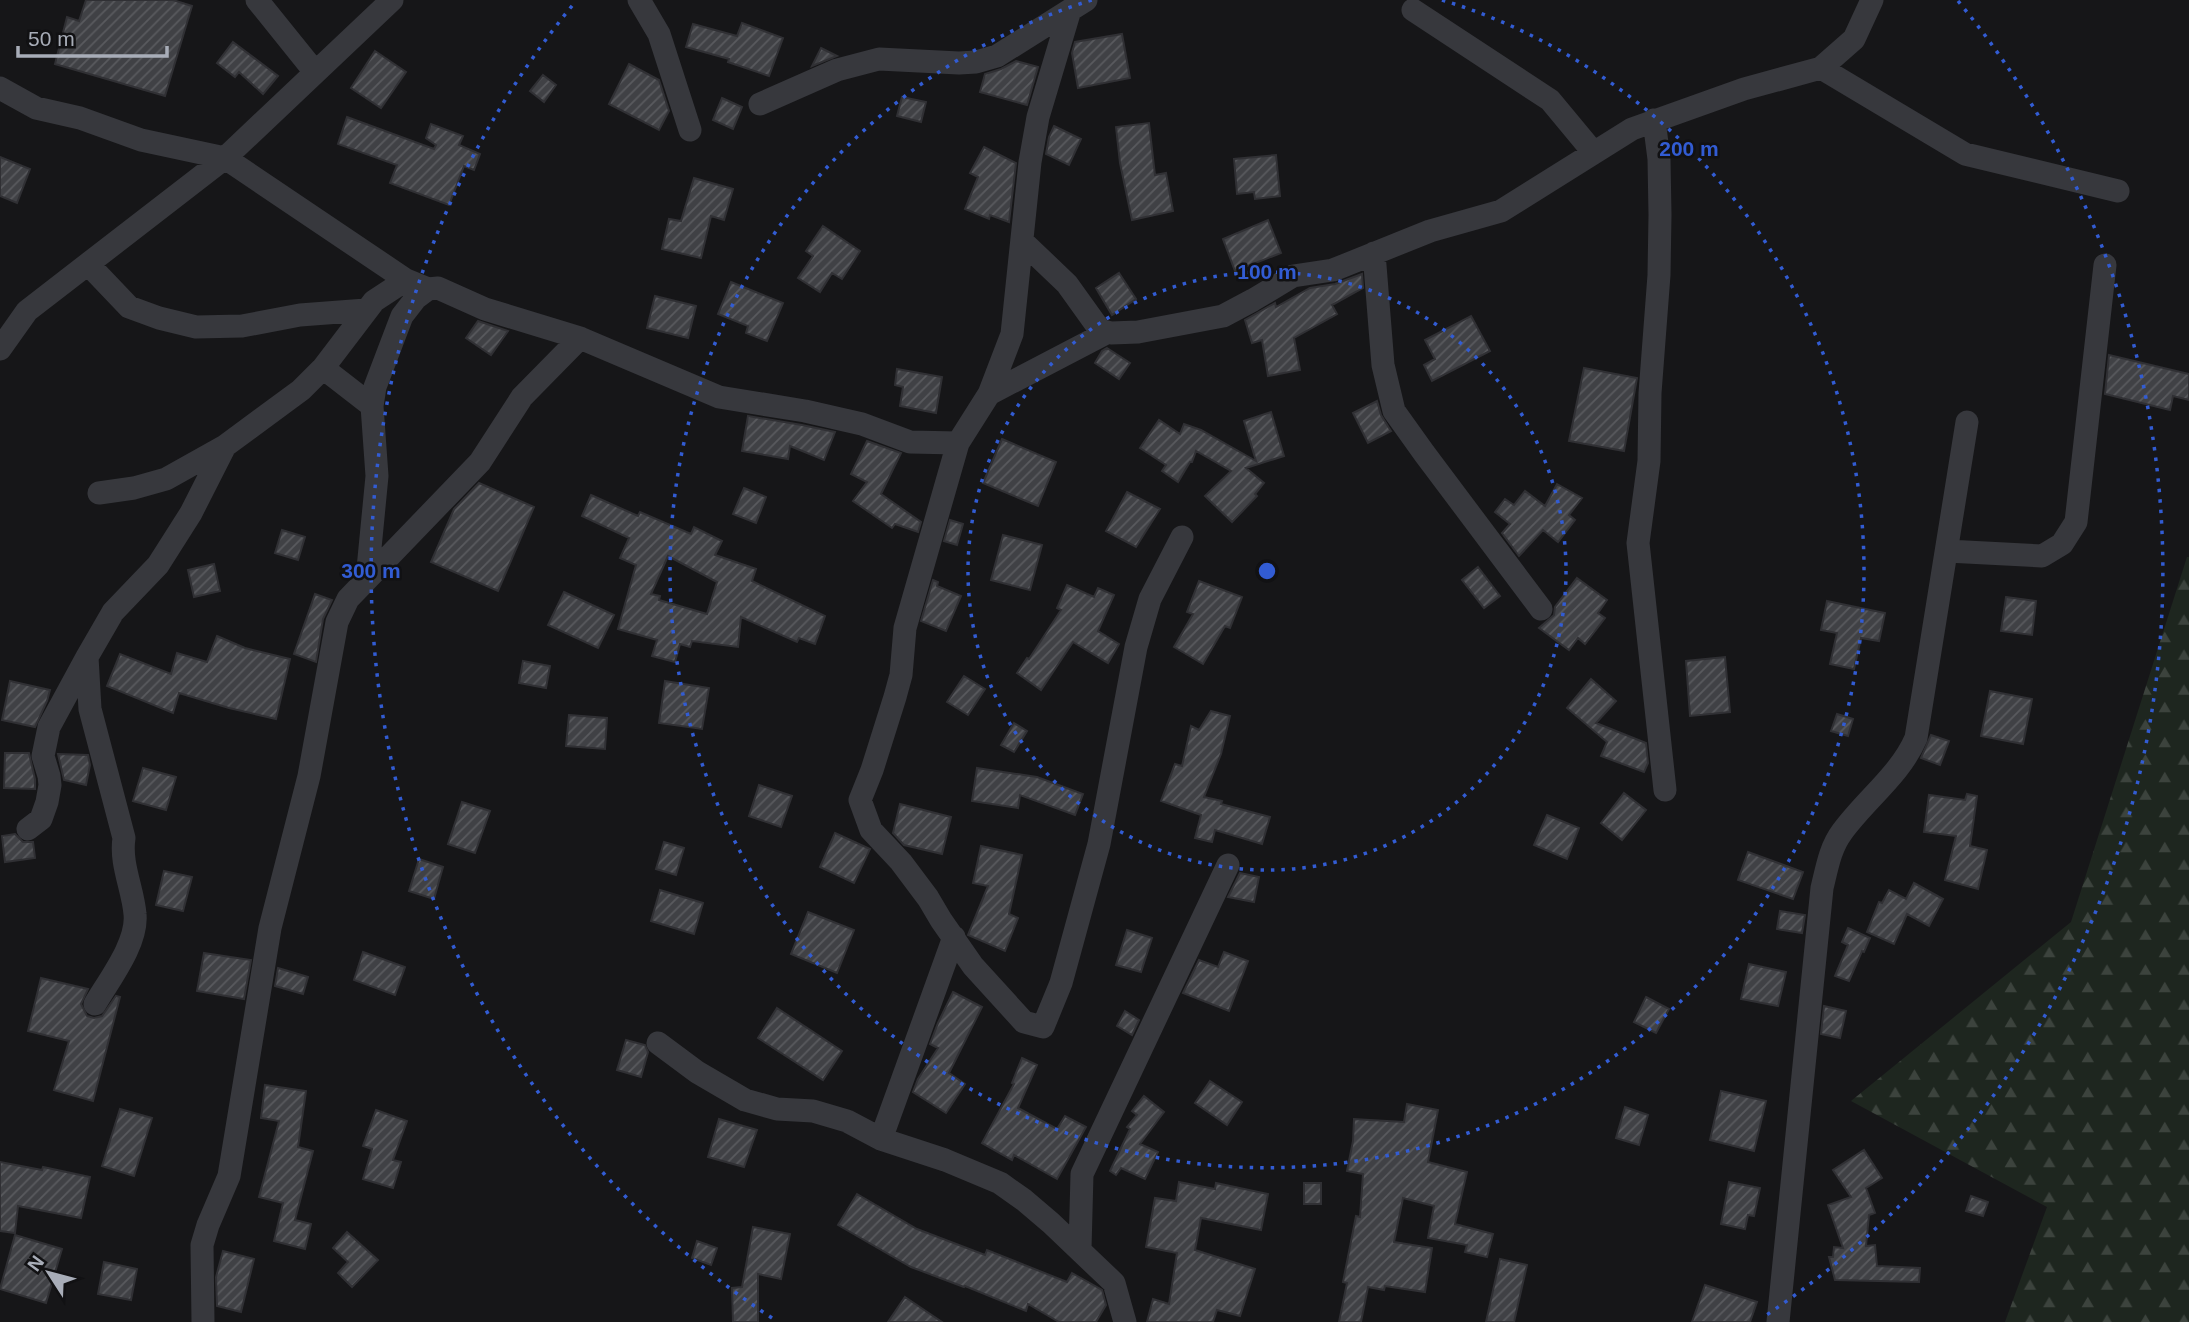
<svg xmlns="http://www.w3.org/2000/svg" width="2189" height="1322" viewBox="0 0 2189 1322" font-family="Helvetica,sans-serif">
<defs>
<pattern id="forest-firs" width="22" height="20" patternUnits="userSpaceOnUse" patternTransform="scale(1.75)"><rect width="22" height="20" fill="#1e261f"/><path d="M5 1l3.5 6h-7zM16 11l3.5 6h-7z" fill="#3c433d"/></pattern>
<pattern id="building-hatch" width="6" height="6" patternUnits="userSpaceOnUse" patternTransform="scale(1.75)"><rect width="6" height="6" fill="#404145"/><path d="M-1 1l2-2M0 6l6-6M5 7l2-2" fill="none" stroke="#595a5e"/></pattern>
</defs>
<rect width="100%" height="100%" fill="#161618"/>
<path fill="url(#forest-firs)" d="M2187 557H2189V1322H2005L2047 1207 1851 1101 2071 922Z"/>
<path fill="url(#building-hatch)" stroke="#303034" stroke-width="2" fill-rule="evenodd" d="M86 0H173L192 6 165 96 55 64 67 17 79 21Z
M742 23 783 38 769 76 728 62 729 59 686 47 693 24 737 36Z
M1122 34 1130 78 1078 88 1072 53 1075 42Z
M233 42 278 76 263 94 239 72 235 77 217 63Z
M821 48 837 56 812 66Z
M375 51 406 72 381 108 351 88Z
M1016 61 1038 67 1027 105 980 92 985 74 1001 69Z
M629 64 659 80 669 111 659 130 609 104Z
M543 75 556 85 544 102 530 91Z
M902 97 926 102 921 122 897 116Z
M722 98 742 107 733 129 713 120Z
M347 117 434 149 436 145 426 138 431 124 463 136 459 145 480 154 474 170 464 166 449 205 390 183 397 165 338 144Z
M1149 123 1155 175 1166 173 1173 211 1132 220 1120 163 1116 127Z
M1054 126 1081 139 1069 165 1046 154 1049 137Z
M984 147 1016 163 1009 222 990 215 989 219 965 209 978 177 970 173Z
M1276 155 1280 196 1255 199 1254 192 1237 194 1234 159Z
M0 157 30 169 17 203 0 196Z
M694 178 733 189 724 220 711 216 701 258 662 249 669 219 681 221Z
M1268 220 1281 253 1235 271 1223 239Z
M823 226 860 251 842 279 832 273 820 292 798 278 813 256 806 251Z
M1119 273 1136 299 1112 315 1096 288Z
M1362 274 1363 288 1332 305 1337 314 1294 338 1300 370 1268 376 1262 340 1252 343 1245 320 1275 303 1276 307 1310 288 1335 284Z
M731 282 783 303 767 341 746 333 748 326 718 314Z
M655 296 696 306 688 338 647 328Z
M1471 316 1490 351 1432 381 1424 365 1435 359 1425 340Z
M478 321 508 331 491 355 466 338Z
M1107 348 1130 363 1119 379 1095 363 1102 351Z
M2109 355 2189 374V400L2173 396 2170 410 2105 394Z
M1584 368 1637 378 1624 451 1569 441Z
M897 369 942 377 936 413 900 406 903 387 895 385Z
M1377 401 1381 415 1391 431 1368 443 1353 413Z
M1271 412 1284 456 1246 468 1264 483 1255 494 1257 496 1232 522 1205 496 1231 471 1196 451 1192 462H1190L1178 482 1162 471 1166 465 1140 448 1159 420 1180 434 1184 424 1201 430 1256 461 1244 421Z
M748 416 802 425 835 432 824 460 790 446 788 459 742 451Z
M1002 439 1056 462 1038 506 983 483Z
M867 441 901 453 881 494 921 522 918 532 895 524 892 528 853 501 867 482 851 474Z
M479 483 534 507 498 591 431 562 454 509Z
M1557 484 1582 498 1569 515 1575 520 1558 542 1543 530 1519 556 1502 533 1510 524 1495 512 1505 499 1514 505 1525 491 1545 506Z
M744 488 766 497 756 523 733 514Z
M1127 492 1160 509 1136 547 1106 531Z
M591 495 638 516 640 512 691 534 694 527 722 541 715 555 756 569 752 581 825 616 815 644 799 638 797 642 741 617 738 647 692 641 690 647 680 644 675 662 652 656 657 640 618 629 636 565 620 558 629 538 582 516ZM668 556 717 582 707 614 659 600 660 596 651 594Z
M950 520 963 524 957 545 944 541Z
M282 530 305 537 298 560 275 553Z
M1003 535 1042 545 1030 590 991 580Z
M214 564 220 591 194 597 188 570Z
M1478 567 1500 596 1484 608 1462 580Z
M1577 578 1607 600 1598 613 1605 618 1585 644 1578 638 1569 650 1539 628 1554 615 1555 607Z
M933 580 938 582 937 586 961 596 946 631 921 621Z
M1199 581 1242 597 1230 628 1225 626 1203 664 1174 647 1193 614 1187 612Z
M1067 585 1094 597 1098 588 1114 595 1098 631 1119 644 1108 663 1073 642 1041 690 1017 673 1027 658 1029 659 1061 610 1057 608Z
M564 592 614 615 598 648 548 625Z
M315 594 332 600 323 619 316 662 294 654Z
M2006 597 2036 601 2032 635 2001 631Z
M1827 601 1885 613 1879 641 1861 638 1854 669 1830 664 1837 633 1821 630Z
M217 636 245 648 290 659 276 719 229 708 179 693 173 713 107 686 120 654 171 674 177 653 207 662Z
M1725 657 1730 712 1690 716 1686 661Z
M523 661 550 666 546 688 519 683Z
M964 676 985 689 968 715 947 702Z
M1591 679 1616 701 1596 723 1646 743 1648 763 1644 772 1601 756 1607 742 1567 708Z
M10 681 50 690 47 701 35 727 2 720Z
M665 681 709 688 702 729 659 723Z
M1990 691 2032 699 2023 744 1981 736Z
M1211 711 1230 716 1221 754 1204 797 1222 801 1221 804 1270 817 1262 844 1215 830 1212 842 1195 838 1201 815 1161 801 1175 764 1182 766 1191 726 1199 730Z
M1837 714 1853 719 1848 736 1831 731Z
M569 715 607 718 605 749 566 746Z
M1014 723 1027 731 1014 752 1001 745Z
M1931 735 1949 741 1940 765 1921 758Z
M5 753H29L35 779V789L4 788Z
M58 754 88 755 90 765 86 785 64 780Z
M143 768 176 777 166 810 133 801Z
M977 768 1037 777 1083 794 1075 815 1020 795 1018 808 972 801Z
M759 785 792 796 781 827 749 816Z
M1624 793 1646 810 1622 840 1601 823Z
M1967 794 1977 796 1970 846 1987 850 1978 889 1945 880 1956 836 1924 832 1929 795 1965 800Z
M462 802 490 811 475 853 448 844Z
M900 804 951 817 942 854 904 845 893 833Z
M1547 815 1579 828 1567 859 1534 845Z
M835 833 870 849 854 883 820 867Z
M15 834 23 842H33L35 858 5 862 2 836Z
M664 842 684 848 676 875 656 869Z
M981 846 1022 855 1009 914 1018 918 1005 951 968 935 988 886 973 883Z
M1748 852 1803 872 1793 899 1738 880Z
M419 859 443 867 434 899 409 891Z
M164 871 192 877 183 911 156 905Z
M1240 873 1259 877 1254 902 1228 897Z
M1914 883 1943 899 1929 926 1907 914 1894 944 1867 932 1879 902 1882 903 1889 890 1906 899Z
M660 890 703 903 694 934 651 921Z
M1780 911 1805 915 1802 933 1777 929Z
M808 912 854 930 837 973 791 954Z
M1848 928 1870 938 1864 952 1862 951 1849 981 1835 976 1848 945 1842 942Z
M1127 930 1152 938 1141 972 1116 965Z
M363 952 405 967 395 995 354 980Z
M1224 952 1248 961 1229 1011 1183 993 1199 960 1218 967Z
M204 953 251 960 244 999 197 991Z
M1749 964 1786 972 1778 1006 1741 999Z
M278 968 308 977 303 994 275 986Z
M41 978 88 989 81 1004 87 1016 94 1018 102 1016 116 996 120 997 93 1101 54 1090 69 1041 28 1031Z
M953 992 982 1007 949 1073 965 1084 946 1113 913 1092 918 1079 938 1048 930 1044 938 1023Z
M1646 997 1669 1009 1656 1033 1634 1022Z
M1824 1006 1846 1011 1840 1038 1821 1034Z
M777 1008 842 1051 823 1080 758 1038Z
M1125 1011 1139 1020 1132 1035 1117 1026Z
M626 1040 645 1045 648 1052 641 1077 617 1070Z
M1022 1058 1037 1065 1018 1108 1057 1129 1065 1116 1086 1127 1057 1179 1014 1155 1012 1160 982 1143 1014 1084 1012 1083Z
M1210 1081 1242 1102 1227 1125 1195 1103Z
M265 1085 306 1091 298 1147 313 1151 295 1220 311 1224 305 1249 274 1241 283 1203 259 1197 279 1121 261 1118Z
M1721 1091 1766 1101 1754 1151 1710 1140Z
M1144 1096 1164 1112 1140 1144 1158 1152 1145 1179 1121 1168 1116 1175 1110 1171 1130 1129 1127 1127 1137 1115 1132 1111Z
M1407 1104 1438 1110 1428 1162 1467 1172 1455 1224 1493 1234 1487 1257 1465 1252 1467 1245 1428 1238 1434 1206 1403 1198 1394 1242 1432 1248 1425 1292 1385 1286 1384 1290 1368 1287 1361 1322H1339L1347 1283 1343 1282 1356 1216 1360 1217 1363 1174 1347 1171 1353 1141 1354 1119 1404 1122Z
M1625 1107 1648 1115 1639 1145 1616 1138Z
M120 1109 152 1118 134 1176 102 1166Z
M376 1110 407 1121 393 1160 401 1162 393 1188 363 1179 372 1149 363 1146Z
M719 1119 757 1130 744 1167 708 1157Z
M1864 1150 1882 1178 1866 1188 1875 1213 1869 1215 1866 1246 1875 1245 1877 1266 1920 1268 1919 1282 1835 1280 1829 1257H1833L1834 1247 1843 1248 1828 1205 1851 1197 1833 1170Z
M0 1162 42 1170 43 1167 90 1177 81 1218 18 1206 15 1233 0 1231Z
M1179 1182 1215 1189 1216 1183 1268 1194 1261 1230 1201 1218 1195 1250 1255 1269 1240 1316 1217 1310 1213 1322H1147L1153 1299 1169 1304 1177 1253 1146 1247 1155 1198 1176 1201Z
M1729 1182 1760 1188 1754 1216 1748 1215 1745 1229 1721 1224Z
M1304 1183H1321V1204H1304Z
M857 1194 917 1229 985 1255 987 1250 1067 1282 1072 1273 1102 1290 1106 1305 1096 1322H1059L1028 1304 1026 1311 965 1286 964 1287 911 1267 838 1225Z
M1971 1196 1988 1202 1983 1216 1966 1211Z
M753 1227 790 1234 781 1279 758 1274V1322H733L732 1288 742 1287Z
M347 1232 378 1260 352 1287 338 1273 348 1262 333 1248Z
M15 1235 62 1249 46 1303 0 1289Z
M697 1241 717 1248 711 1265 692 1258Z
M223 1251 254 1259 241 1312 217 1306 216 1277Z
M1500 1259 1527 1265 1514 1322H1486Z
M104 1262 137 1269 131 1300 98 1294Z
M1705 1285 1757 1302 1750 1322H1692Z
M905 1297 942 1322H888Z"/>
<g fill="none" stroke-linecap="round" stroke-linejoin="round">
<path stroke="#37383d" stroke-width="23" d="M257 0 315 72
M639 0 659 34 690 130
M1070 10 1038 117 1030 162 1012 334 989 394 958 443 905 628 901 675 895 697 872 770 860 800 871 830 901 862 928 898 941 920 973 966 1024 1022 1043 1027 1061 983 1099 844 1136 647 1150 599 1182 537
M1413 10 1550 100 1594 153
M1821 68 1965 154 2118 191
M0 88 36 108 80 118 141 140 225 158 406 280 428 289
M760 104 837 70 879 59 959 63 976 62 997 56 1086 0
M1654 120 1659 159 1660 215 1659 275 1650 393 1649 461 1638 543 1665 790
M1022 241 1067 284 1100 330 1111 333 1138 332 1223 316 1253 300 1293 276 1333 270 1430 231 1501 211 1632 129 1744 89 1821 68 1854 39 1872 0
M1374 253 1383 365 1394 411 1424 453 1541 609
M88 264 129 307 159 318 196 327 242 326 300 315 366 310
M0 349 27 311 225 158 392 0
M323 368 372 406
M989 394 1106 333
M99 493 134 488 166 479 225 446 301 390 323 368 374 301 406 280
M1947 551 2042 556 2062 544 2076 522 2105 265
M367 579 377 476 372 406 375 387 402 316 416 298 428 289 438 288 485 309 580 338 719 397 805 411 862 424 910 442 958 443
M28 829 41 819 47 802 50 785 49 776 43 756 49 727 87 657
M95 1004C109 980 138 943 135 914 133 889 120 864 124 838L90 709 87 657 113 612 158 565 191 513 225 446
M658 1043 697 1072 745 1100 777 1109 813 1111 847 1121 881 1139 945 1160 1000 1183 1024 1200 1051 1223 1114 1283 1125 1322
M881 1139 954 937
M1080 1249 1082 1174 1228 865
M203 1322 202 1245 208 1225 229 1176 270 928 309 776 337 622 348 599 480 462 522 397 580 338
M1778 1322 1822 888C1827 868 1830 848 1842 832 1866 799 1900 775 1916 738L1967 422"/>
</g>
<g fill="none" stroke="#325cd3" stroke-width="3.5" stroke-dasharray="3.5 7">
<circle cx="1267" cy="571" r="299"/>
<path d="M1442 0A597 597 0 1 1 1092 0"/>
<path d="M772 1318A896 896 0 0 1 576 1M1958 1A896 896 0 0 1 1762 1318"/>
</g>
<circle cx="1267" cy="571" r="10" fill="#325cd3" stroke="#111113" stroke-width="3.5"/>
<g font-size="21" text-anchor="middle" font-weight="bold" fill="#325cd3" stroke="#111113" stroke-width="5" stroke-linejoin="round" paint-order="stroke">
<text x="1689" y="156">200 m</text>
<text x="1267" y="279">100 m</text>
<text x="371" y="578">300 m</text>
</g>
<g transform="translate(49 1273) rotate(306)" stroke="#111113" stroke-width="5" paint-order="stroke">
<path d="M0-5L12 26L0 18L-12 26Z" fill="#a8adb8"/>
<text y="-10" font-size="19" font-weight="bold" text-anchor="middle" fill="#a8adb8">N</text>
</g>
<path d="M18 46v10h149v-10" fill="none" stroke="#a8adb8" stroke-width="3.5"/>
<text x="28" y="46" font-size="21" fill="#a8adb8" stroke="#111113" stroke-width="5" paint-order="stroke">50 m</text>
</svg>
